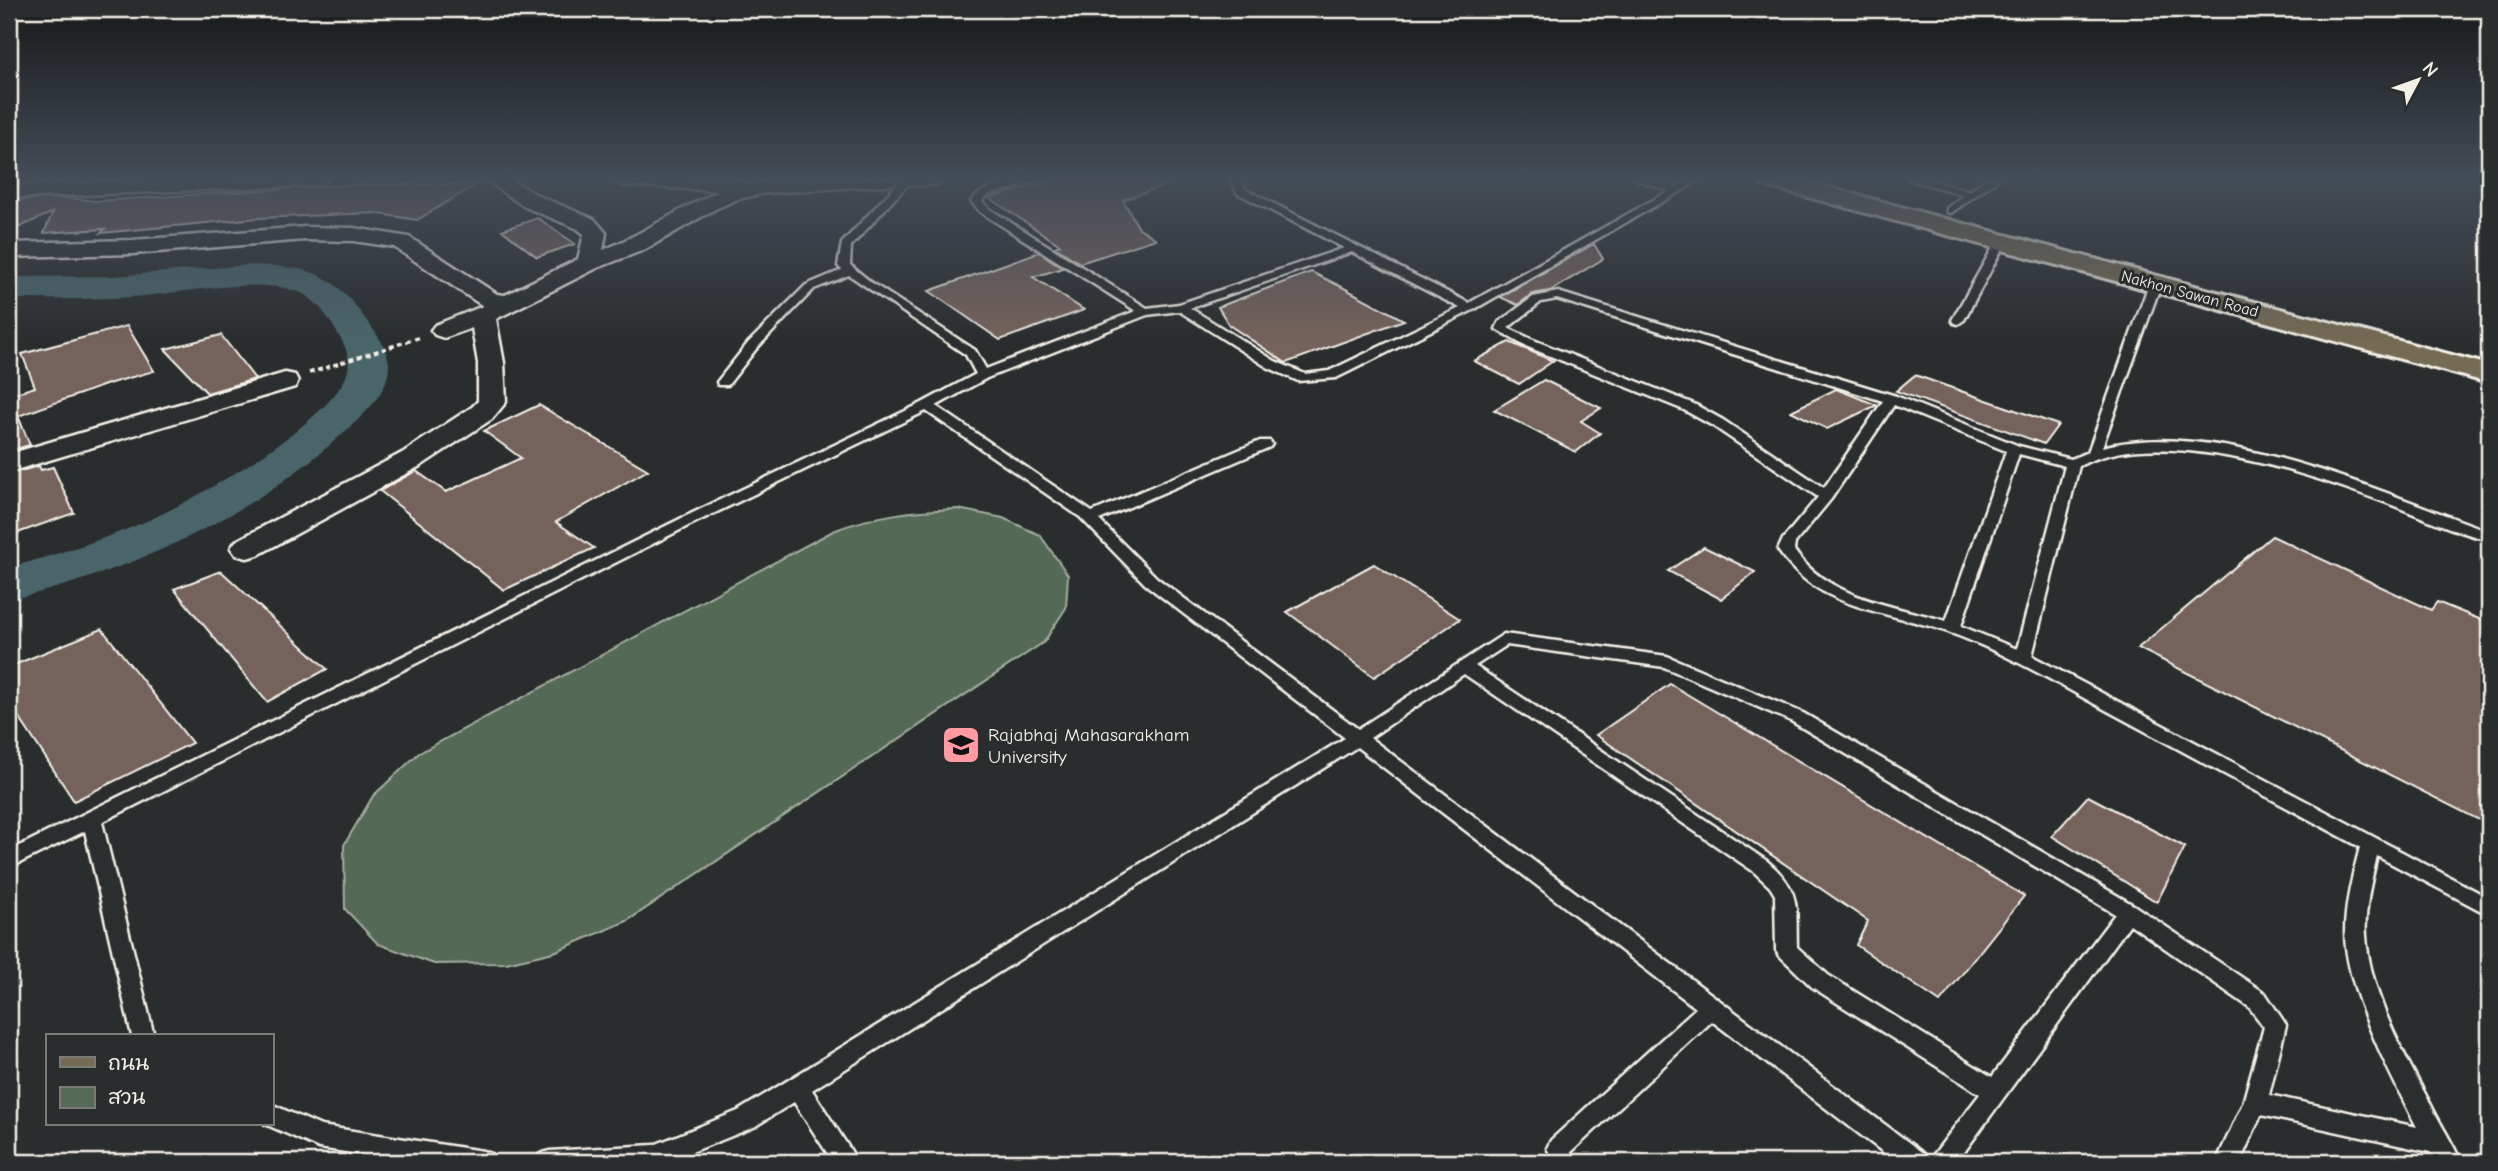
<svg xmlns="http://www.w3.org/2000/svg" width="2498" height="1171" viewBox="0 0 2498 1171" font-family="'Comic Neue','Playpen Sans Thai',sans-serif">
<rect width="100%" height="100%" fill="#2a2d2e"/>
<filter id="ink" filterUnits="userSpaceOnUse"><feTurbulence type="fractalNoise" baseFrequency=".0143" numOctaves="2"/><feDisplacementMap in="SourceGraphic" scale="14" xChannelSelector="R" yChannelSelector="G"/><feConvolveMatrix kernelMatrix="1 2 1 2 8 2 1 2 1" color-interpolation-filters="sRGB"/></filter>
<g filter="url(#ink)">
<path fill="#556b57" stroke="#a4aea0" stroke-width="2" d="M958 509 1003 518 1040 535 1068 575 1066 608 1044 642 627 921 554 952 506 963 434 964 378 944 345 909 344 845 373 796 419 753 833 531C874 515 914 510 958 509Z"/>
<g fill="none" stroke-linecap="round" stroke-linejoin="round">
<path fill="#48656b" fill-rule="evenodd" d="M250 265C311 267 331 270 367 321 377 335 390 350 389 368 387 395 359 420 340 436 247 519 130 572 9 600V568C56 554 104 540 149 520 195 500 331 422 347 374 351 362 347 350 341 339 331 322 318 299 299 292 258 276 176 294 131 297 90 300 50 299 9 299V277L115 276Z"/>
</g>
<path fill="#74625c" stroke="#f4f1e8" stroke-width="2" d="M1060 179H1172V183L1123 200 1138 227 1156 239 1080 263 1055 247 1060 245 989 198Z
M477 184 417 220 374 213 258 218 101 233 105 229 44 233 53 212 9 232V200L66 198 96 201 347 185Z
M538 218 575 244 537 257 502 230Z
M1594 244 1603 259 1550 291 1532 294 1518 305 1500 297Z
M1039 252 1063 268 1033 277 1084 310 1000 340 929 291Z
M1311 272 1342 287 1404 320 1286 363 1229 325 1218 307Z
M127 326 154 371 111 383 18 416 30 445 9 451V395L35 387 22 354Z
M221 335 255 379 207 393 165 349Z
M1509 342 1553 361 1519 384 1474 361Z
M1915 375 2058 425 2044 444 1896 391Z
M1544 380 1601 408 1581 421 1600 433 1576 452 1494 410Z
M1836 389 1877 405 1827 429 1791 411Z
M539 405 648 470 556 522 594 548 504 590 380 491 416 471 446 492 521 458 484 431Z
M39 466 41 470 53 467 74 513 9 536V474Z
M2272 536 2431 610 2437 602 2489 623V825L2138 648Z
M1704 547 1755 572 1721 599 1668 571Z
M1374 564 1460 619 1374 677 1287 612Z
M221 571 327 669 267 702 174 589Z
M102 629 192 743 74 801 9 702V667Z
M1670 684 2024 896 1940 1002 1856 945 1868 921 1596 735Z
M2088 796 2185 847 2157 902 2052 836Z"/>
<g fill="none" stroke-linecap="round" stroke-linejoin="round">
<defs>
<path id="lane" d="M902 179 912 180 851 246 850 265 872 283 975 350 986 369 1136 311 980 212 971 201C986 183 1020 179 1043 179L988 195 982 201 988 208 1147 308 1179 304 1344 248 1237 193 1231 179H1241L1245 189 1469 303 1669 191 1635 179H1651L1677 186 1690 179H1702L1473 310 1336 378 1298 381 1267 367 1179 311 1147 315 987 378 936 406 1092 512 1260 441H1270L1272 444 1270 447 1099 520 1157 578 1358 729 1504 634 1667 656 1803 713 2135 906 2265 993 2286 1025 2269 1095 2417 1127C2391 1076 2345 989 2345 932 2345 903 2353 874 2360 847 2279 803 2198 760 2117 716 2061 686 2006 652 1945 631 1884 610 1817 609 1778 550L1783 539 1818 497 1713 426 1684 410 1523 345 1496 329 1499 322 1533 297 1558 292 1896 396 2019 446 2071 459 2088 452 2149 284 2159 282 2161 284 2102 447C2218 417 2381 493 2489 531V540C2454 532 2418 515 2384 502 2320 478 2257 458 2189 451 2151 448 2114 448 2079 466L2032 656 2489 898V915L2377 856C2371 882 2364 909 2366 936 2370 995 2404 1054 2431 1105 2440 1124 2453 1143 2461 1162H2436L2430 1152 2261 1115 2240 1162H2216L2243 1103 2264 1027 2249 1007 2130 924 1957 1162H1931L1934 1154 1980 1094 1812 987 1780 956 1776 950 1775 895 1770 887 1753 871 1464 674 1370 738 1924 1154 1927 1162H1896L1712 1021 1567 1156 1559 1159 1551 1156 1547 1148 1551 1140 1696 1008 1357 747 812 1090 858 1162H833L794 1102 754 1127 667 1162H537L540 1154 549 1151 654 1145 738 1111 1345 738 1145 584 1080 517 926 411 690 525 102 822 154 1036H132L85 831 9 868V851L680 519 922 403 976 374 966 355 849 275 814 289 756 349 728 385H718L717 382 748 343 806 285 842 270 838 266 842 243ZM1352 252 1460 308 1329 371 1305 374 1275 361 1190 308ZM1557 299 1883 401 1824 488 1723 420 1694 404 1531 339 1508 328 1541 302ZM1894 405 2006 451 1946 621C1894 606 1826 598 1794 550L1795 543 1831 499ZM2019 454 2065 466 2017 649 1961 626ZM1507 645 1664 667 1791 721 2115 914 1992 1077 1828 975 1797 947C1796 905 1801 890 1767 861L1475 666Z
M1908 179H1925L1970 191 1986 179H1998L1951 213 1947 212V208L1964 195Z
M2001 239 2006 242 1964 320 1958 324 1954 323 1952 320 1996 242Z
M271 1104 321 1126 483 1151 492 1154 495 1162H411L319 1148 265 1124H271Z"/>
<path id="street" d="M165 179H329L319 185 9 198V186Z
M484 179H509L541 197 594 219 606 233 603 250C644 234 680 207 720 191L622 185 612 179H732L750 184 789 179H943L940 183C919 189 904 181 888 185L766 193 738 199 715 209 644 250 597 268 496 319 504 363 506 402 492 419 422 465 258 555 247 558 236 555 231 548 236 541 402 453 472 407 478 401V363L472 328 444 338 435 335 431 330 435 325 483 306 394 247 354 241 305 240 133 254 9 257V243L133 240 305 227 354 228 409 237 497 294 505 295 578 259 584 234 578 229 525 207Z
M285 373 295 375 298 381 295 387 9 472V454Z"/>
<path id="primary" d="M1757 179H1797L2489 365V383L1760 184Z"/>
</defs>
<use href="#lane" stroke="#f4f1e8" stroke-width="5"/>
<use href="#street" stroke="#f4f1e8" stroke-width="5"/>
<use href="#primary" stroke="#f4f1e8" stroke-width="6"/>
<path stroke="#f4f1e8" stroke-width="3.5" stroke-dasharray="5 3.5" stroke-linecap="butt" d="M309 373 421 337"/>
<use href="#lane" fill="#2a2d2e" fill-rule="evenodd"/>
<use href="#street" fill="#2a2d2e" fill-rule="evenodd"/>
<use href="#primary" fill="#746b52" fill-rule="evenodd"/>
</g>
</g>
<linearGradient id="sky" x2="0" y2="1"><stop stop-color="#171919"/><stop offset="0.52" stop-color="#444c57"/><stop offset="1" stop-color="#444c57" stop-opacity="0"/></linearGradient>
<rect width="2498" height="343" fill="url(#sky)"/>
<defs>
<symbol id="university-square" viewBox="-11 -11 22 22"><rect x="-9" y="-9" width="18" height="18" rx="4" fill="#ff9aa2" stroke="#2a2d2e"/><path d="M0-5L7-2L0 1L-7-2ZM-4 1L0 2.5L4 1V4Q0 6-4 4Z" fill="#111"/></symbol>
</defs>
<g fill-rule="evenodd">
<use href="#university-square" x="939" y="723" width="44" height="44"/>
</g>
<g text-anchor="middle" stroke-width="6" stroke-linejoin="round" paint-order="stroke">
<g font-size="16" fill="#f4f1e8" stroke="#2a2d2e">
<text transform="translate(2190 293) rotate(15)" y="6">Nakhon Sawan Road</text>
</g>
<g font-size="19" fill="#f4f1e8" stroke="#2a2d2e" text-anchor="start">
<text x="988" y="741">Rajabhaj Mahasarakham<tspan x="988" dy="22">University</tspan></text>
</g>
</g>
<rect width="2498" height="1171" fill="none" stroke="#2a2d2e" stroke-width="35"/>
<rect x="18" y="18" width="2463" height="1136" fill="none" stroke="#f4f1e8" stroke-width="2.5" filter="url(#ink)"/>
<rect x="46" y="1034" width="228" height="91" fill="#2a2d2e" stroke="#7b7b78" stroke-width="2"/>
<rect x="60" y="1057" width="35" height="10" fill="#746b52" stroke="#7b7b78" stroke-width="2"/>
<text x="108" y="1070" font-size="21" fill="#f4f1e8">ถนน</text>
<rect x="60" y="1087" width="35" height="21" fill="#556b57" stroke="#7b7b78" stroke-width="2"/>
<text x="108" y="1104" font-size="21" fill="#f4f1e8">สวน</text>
<g transform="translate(2418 80) rotate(49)" stroke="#2a2d2e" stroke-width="5" paint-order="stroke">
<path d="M0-5L12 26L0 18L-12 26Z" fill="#f4f1e8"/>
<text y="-10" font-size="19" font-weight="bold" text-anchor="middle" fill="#f4f1e8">N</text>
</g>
</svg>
